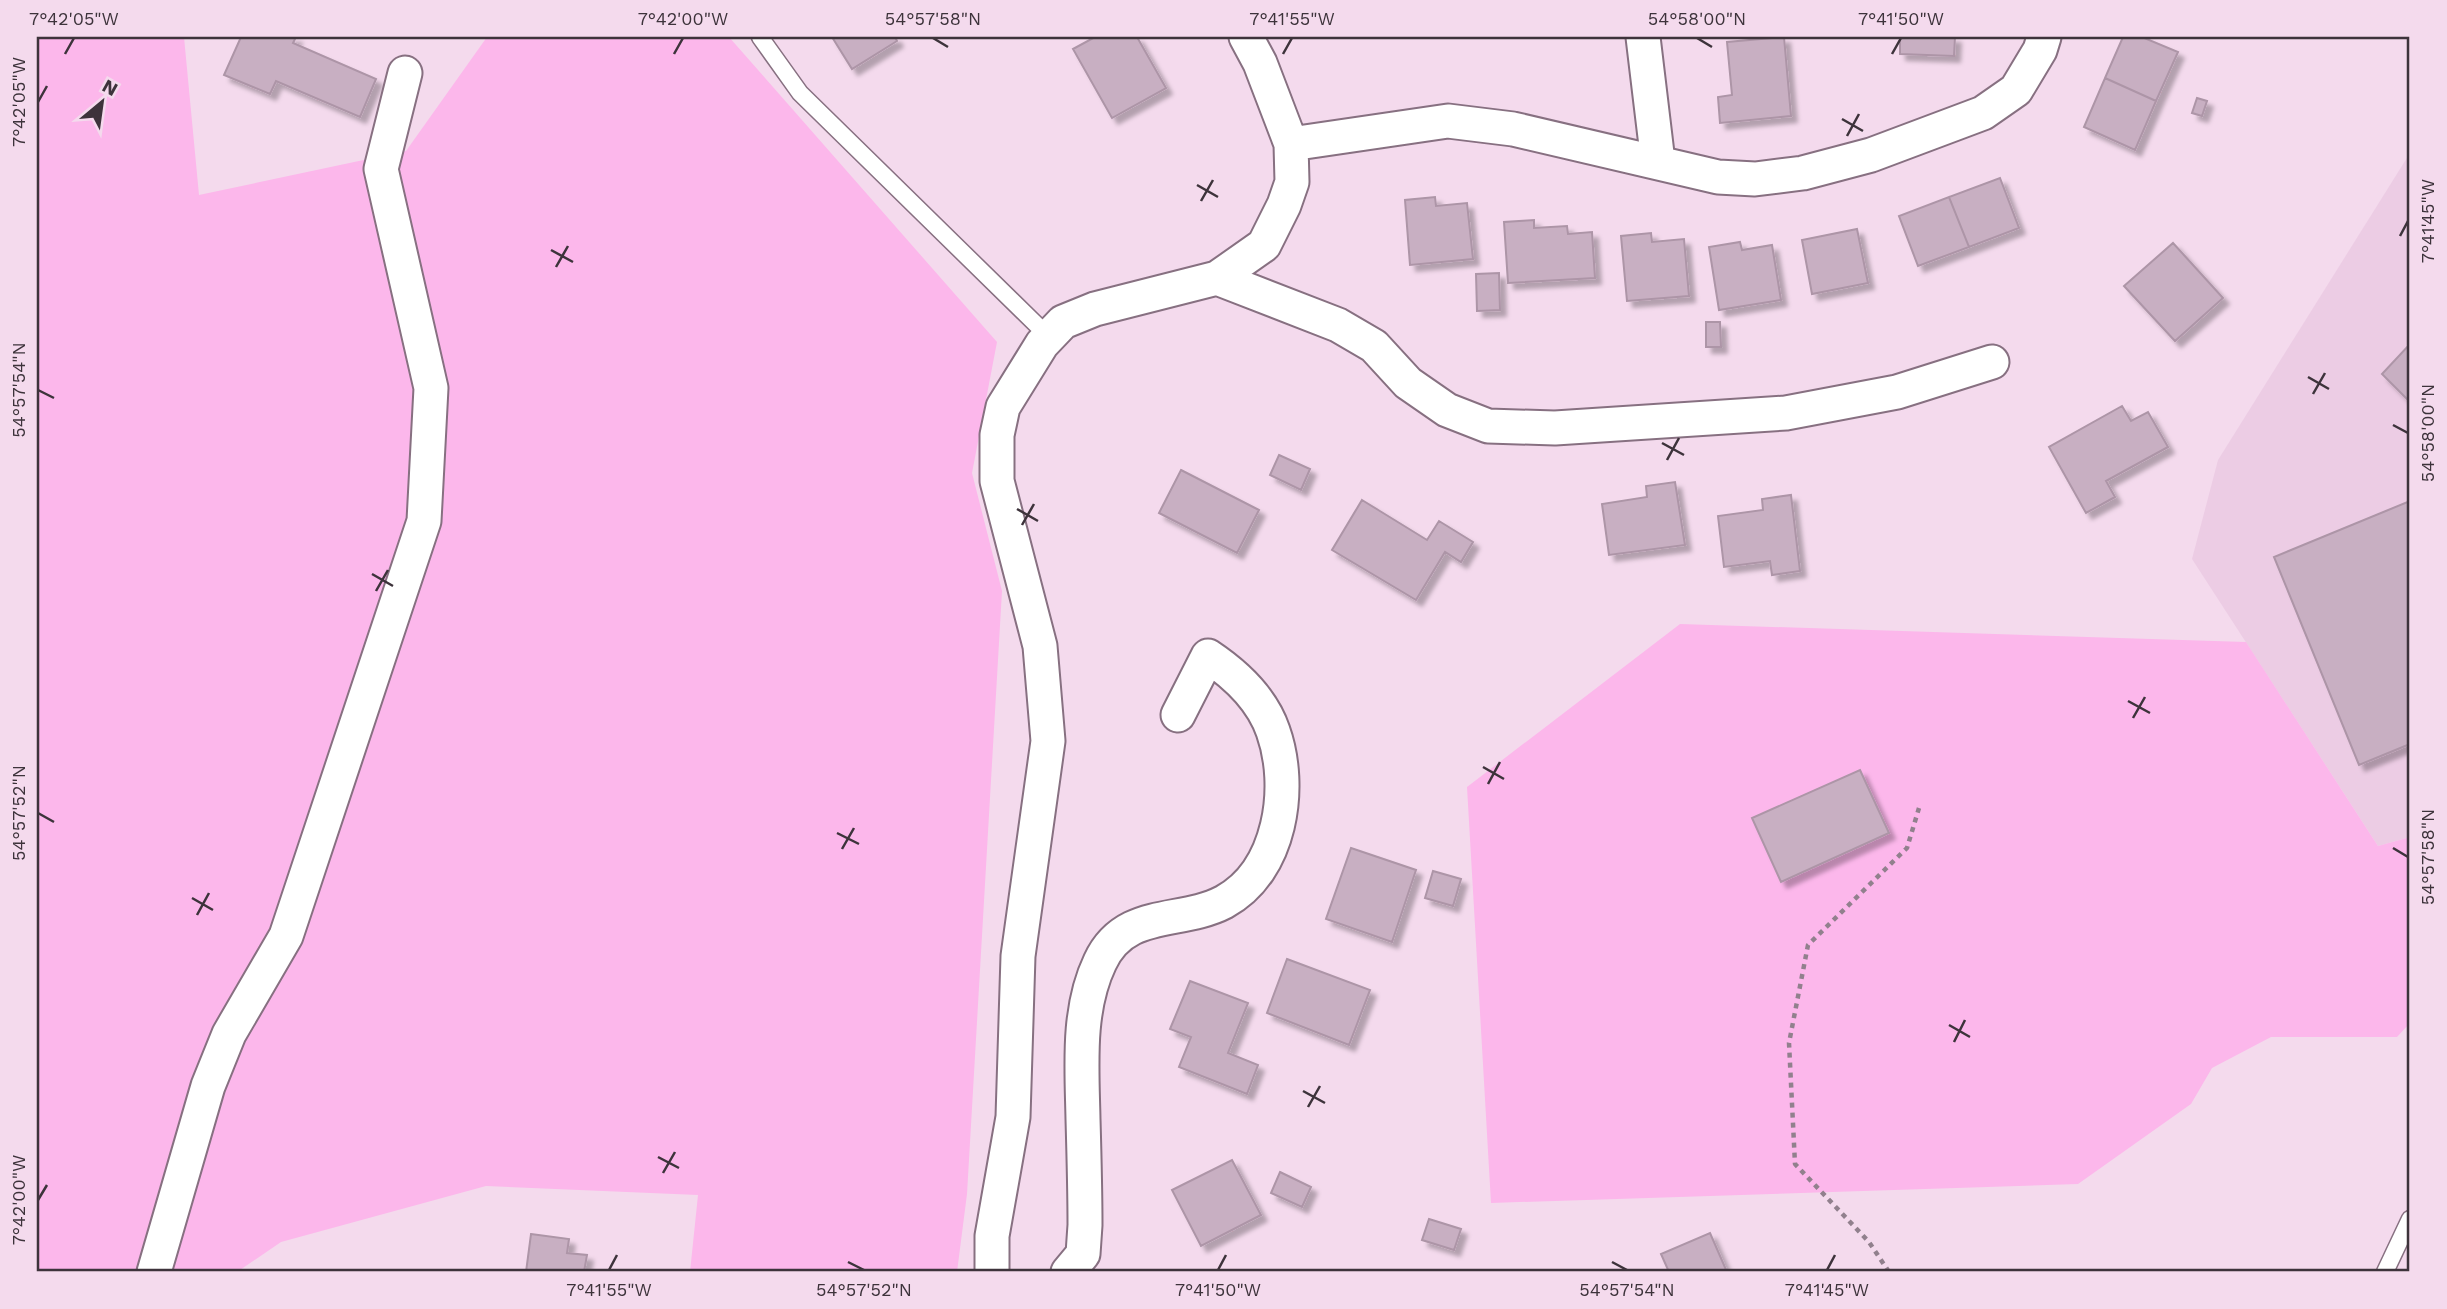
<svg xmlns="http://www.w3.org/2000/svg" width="2447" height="1309" viewBox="0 0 2447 1309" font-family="'Work Sans',sans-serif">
<defs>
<filter id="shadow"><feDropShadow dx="6" dy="6" stdDeviation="2" flood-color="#0004"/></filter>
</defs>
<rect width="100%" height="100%" fill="#f4daed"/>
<path fill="#eccce4" d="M2410 153V837L2378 846 2192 559 2218 460Z"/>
<path fill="#fcb7eb" d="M37 37H184L199 195 406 151 487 37H729L997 342 972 473 1002 591 967 1194 957 1272H690L698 1195 486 1186 281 1242 237 1272H37Z
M1680 624 2246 642 2378 846 2410 837V1023L2397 1037H2271L2212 1068 2191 1104 2078 1184 1491 1203 1467 787Z"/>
<path fill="#c8afc2" stroke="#ad95a7" stroke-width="2" filter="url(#shadow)" d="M241 37H296L293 43 376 79 360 117 276 81 270 94 224 75Z
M832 37H895L897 41 852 69Z
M1095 37H1137L1166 88 1112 118 1073 49Z
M1784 37 1791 116 1720 123 1718 97 1732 95 1727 42Z
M1900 37H1955L1954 56 1900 54Z
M2123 37H2142L2178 52 2156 101 2105 78Z
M2105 78 2156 101 2135 150 2084 127Z
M2197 98 2207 101 2202 116 2192 113Z
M2000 178 2019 228 1969 247 1949 197Z
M1435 197 1436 206 1467 203 1473 259 1410 265 1405 200Z
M1949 197 1969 247 1918 266 1899 216Z
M1534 220V228L1567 226 1568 234 1592 232 1595 278 1508 283 1504 222Z
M1857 229 1868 283 1812 294 1802 240Z
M1651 233 1652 242 1684 239 1689 296 1627 301 1621 236Z
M1740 242 1742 250 1772 245 1781 300 1719 310 1709 247Z
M2173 243 2223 298 2175 341 2124 286Z
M1499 273 1500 310 1477 311 1476 274Z
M1706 322H1720L1721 347H1706Z
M2410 344V402L2382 374Z
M2122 406 2131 421 2148 412 2168 447 2106 481 2115 497 2086 513 2049 447Z
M1279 455 1310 469 1301 490 1270 475Z
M1181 470 1259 510 1237 553 1159 513Z
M1675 482 1685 545 1609 555 1602 504 1647 497 1646 486Z
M1791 495 1800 571 1772 575 1770 561 1724 567 1718 516 1763 510 1762 499Z
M1362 500 1427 540 1439 521 1473 542 1461 562 1445 552 1416 600 1332 550Z
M2410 501V744L2359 765 2274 557Z
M1860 770 1889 833 1781 882 1752 818Z
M1351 848 1416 870 1392 942 1326 919Z
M1433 871 1461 879 1453 906 1425 898Z
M1287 959 1370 990 1349 1045 1267 1013Z
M1190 981 1248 1003 1228 1053 1258 1065 1247 1094 1179 1067 1191 1037 1170 1029Z
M1232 1160 1261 1215 1201 1246 1172 1190Z
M1280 1172 1311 1187 1302 1207 1271 1193Z
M1429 1219 1461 1229 1454 1250 1422 1240Z
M1710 1233 1727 1272H1669L1661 1254Z
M531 1234 569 1239 567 1253 587 1255 584 1272H526Z"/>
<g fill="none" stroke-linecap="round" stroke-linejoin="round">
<defs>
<path id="lane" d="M760 37 800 93 1049 337
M2385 1272 2410 1219"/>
<path id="street" d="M1246 37 1260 63 1291 144 1292 182 1284 205 1264 245 1217 278 1338 325 1374 346 1408 383 1447 410 1488 426 1555 428 1786 413 1897 392 1992 362
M1643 37 1658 162
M1291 144 1448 121 1513 129 1718 177 1755 179 1803 173 1871 155 1983 113 2016 90 2040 50 2044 37
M154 1272 208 1086 229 1034 286 936 424 521 431 388 381 169 405 73
M992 1272V1236L1013 1117 1018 956 1048 741 1040 646 997 481V435L1003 407 1042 344 1063 322 1095 309 1217 278
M1068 1272 1083 1254 1085 1225C1085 1190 1084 1154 1083 1119 1082 1067 1077 1010 1100 962 1125 908 1180 925 1224 902 1281 871 1293 787 1273 731 1262 699 1235 674 1208 656L1178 715"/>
</defs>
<use href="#lane" stroke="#877081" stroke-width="19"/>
<use href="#street" stroke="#877081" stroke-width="37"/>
<path stroke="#91808d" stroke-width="4.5" stroke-dasharray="5 5" stroke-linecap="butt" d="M1889 1272 1869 1242 1795 1164 1789 1043 1808 945 1907 848 1919 808"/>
<use href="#lane" stroke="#fff" stroke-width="16"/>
<use href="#street" stroke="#fff" stroke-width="33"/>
</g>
<path fill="none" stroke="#3d333b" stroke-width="2.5" d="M933 38 948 47M1697 38 1712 47M65 54 74 38M674 54 683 38M1283 54 1292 38M1892 54 1901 38M38 102 47 86M1842 119 1863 131M1847 136 1859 114M1197 185 1218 197M1201 201 1213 180M2400 236 2408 221M551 250 573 262M556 267 568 246M2308 377 2329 389M38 390 54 398M2313 394 2325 373M2393 425 2408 433M1662 443 1684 455M1667 460 1679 438M1017 509 1038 521M1022 525 1034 504M372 574 393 586M376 591 388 570M2128 701 2150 713M2133 718 2145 697M1483 767 1504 779M1488 784 1500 762M38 813 54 822M837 833 859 844M2393 848 2408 857M842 849 854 828M192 898 213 910M197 915 209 893M1949 1025 1970 1037M1954 1042 1965 1020M1303 1091 1325 1103M1308 1107 1320 1086M658 1157 679 1168M663 1173 675 1152M38 1200 47 1185M848 1262 864 1270M1612 1262 1627 1270M609 1270 617 1255M1218 1270 1226 1255M1827 1270 1835 1255"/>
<rect width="2447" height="1309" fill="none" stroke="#f4daed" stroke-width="77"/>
<g transform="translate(102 102) rotate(29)" stroke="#f4daed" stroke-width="5" paint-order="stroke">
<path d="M0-5L12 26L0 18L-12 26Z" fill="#3d333b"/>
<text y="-10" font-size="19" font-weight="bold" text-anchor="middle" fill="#3d333b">N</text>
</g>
<rect x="38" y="38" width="2370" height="1232" fill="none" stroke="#3d333b" stroke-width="2.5"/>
<g font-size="18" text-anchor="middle" fill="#3d333b">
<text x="74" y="25">7°42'05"W</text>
<text x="683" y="25">7°42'00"W</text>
<text x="933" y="25">54°57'58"N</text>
<text x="1292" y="25">7°41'55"W</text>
<text x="1697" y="25">54°58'00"N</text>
<text x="1901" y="25">7°41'50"W</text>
<text transform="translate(19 102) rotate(-90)" y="6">7°42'05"W</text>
<text transform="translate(2428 221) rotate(-90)" y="6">7°41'45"W</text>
<text transform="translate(19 390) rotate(-90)" y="6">54°57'54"N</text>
<text transform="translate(2428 433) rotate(-90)" y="6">54°58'00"N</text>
<text transform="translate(19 813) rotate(-90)" y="6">54°57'52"N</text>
<text transform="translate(2428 857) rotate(-90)" y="6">54°57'58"N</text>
<text transform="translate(19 1200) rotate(-90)" y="6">7°42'00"W</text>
<text x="609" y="1296">7°41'55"W</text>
<text x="864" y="1296">54°57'52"N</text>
<text x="1218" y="1296">7°41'50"W</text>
<text x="1627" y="1296">54°57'54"N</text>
<text x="1827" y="1296">7°41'45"W</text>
</g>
</svg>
